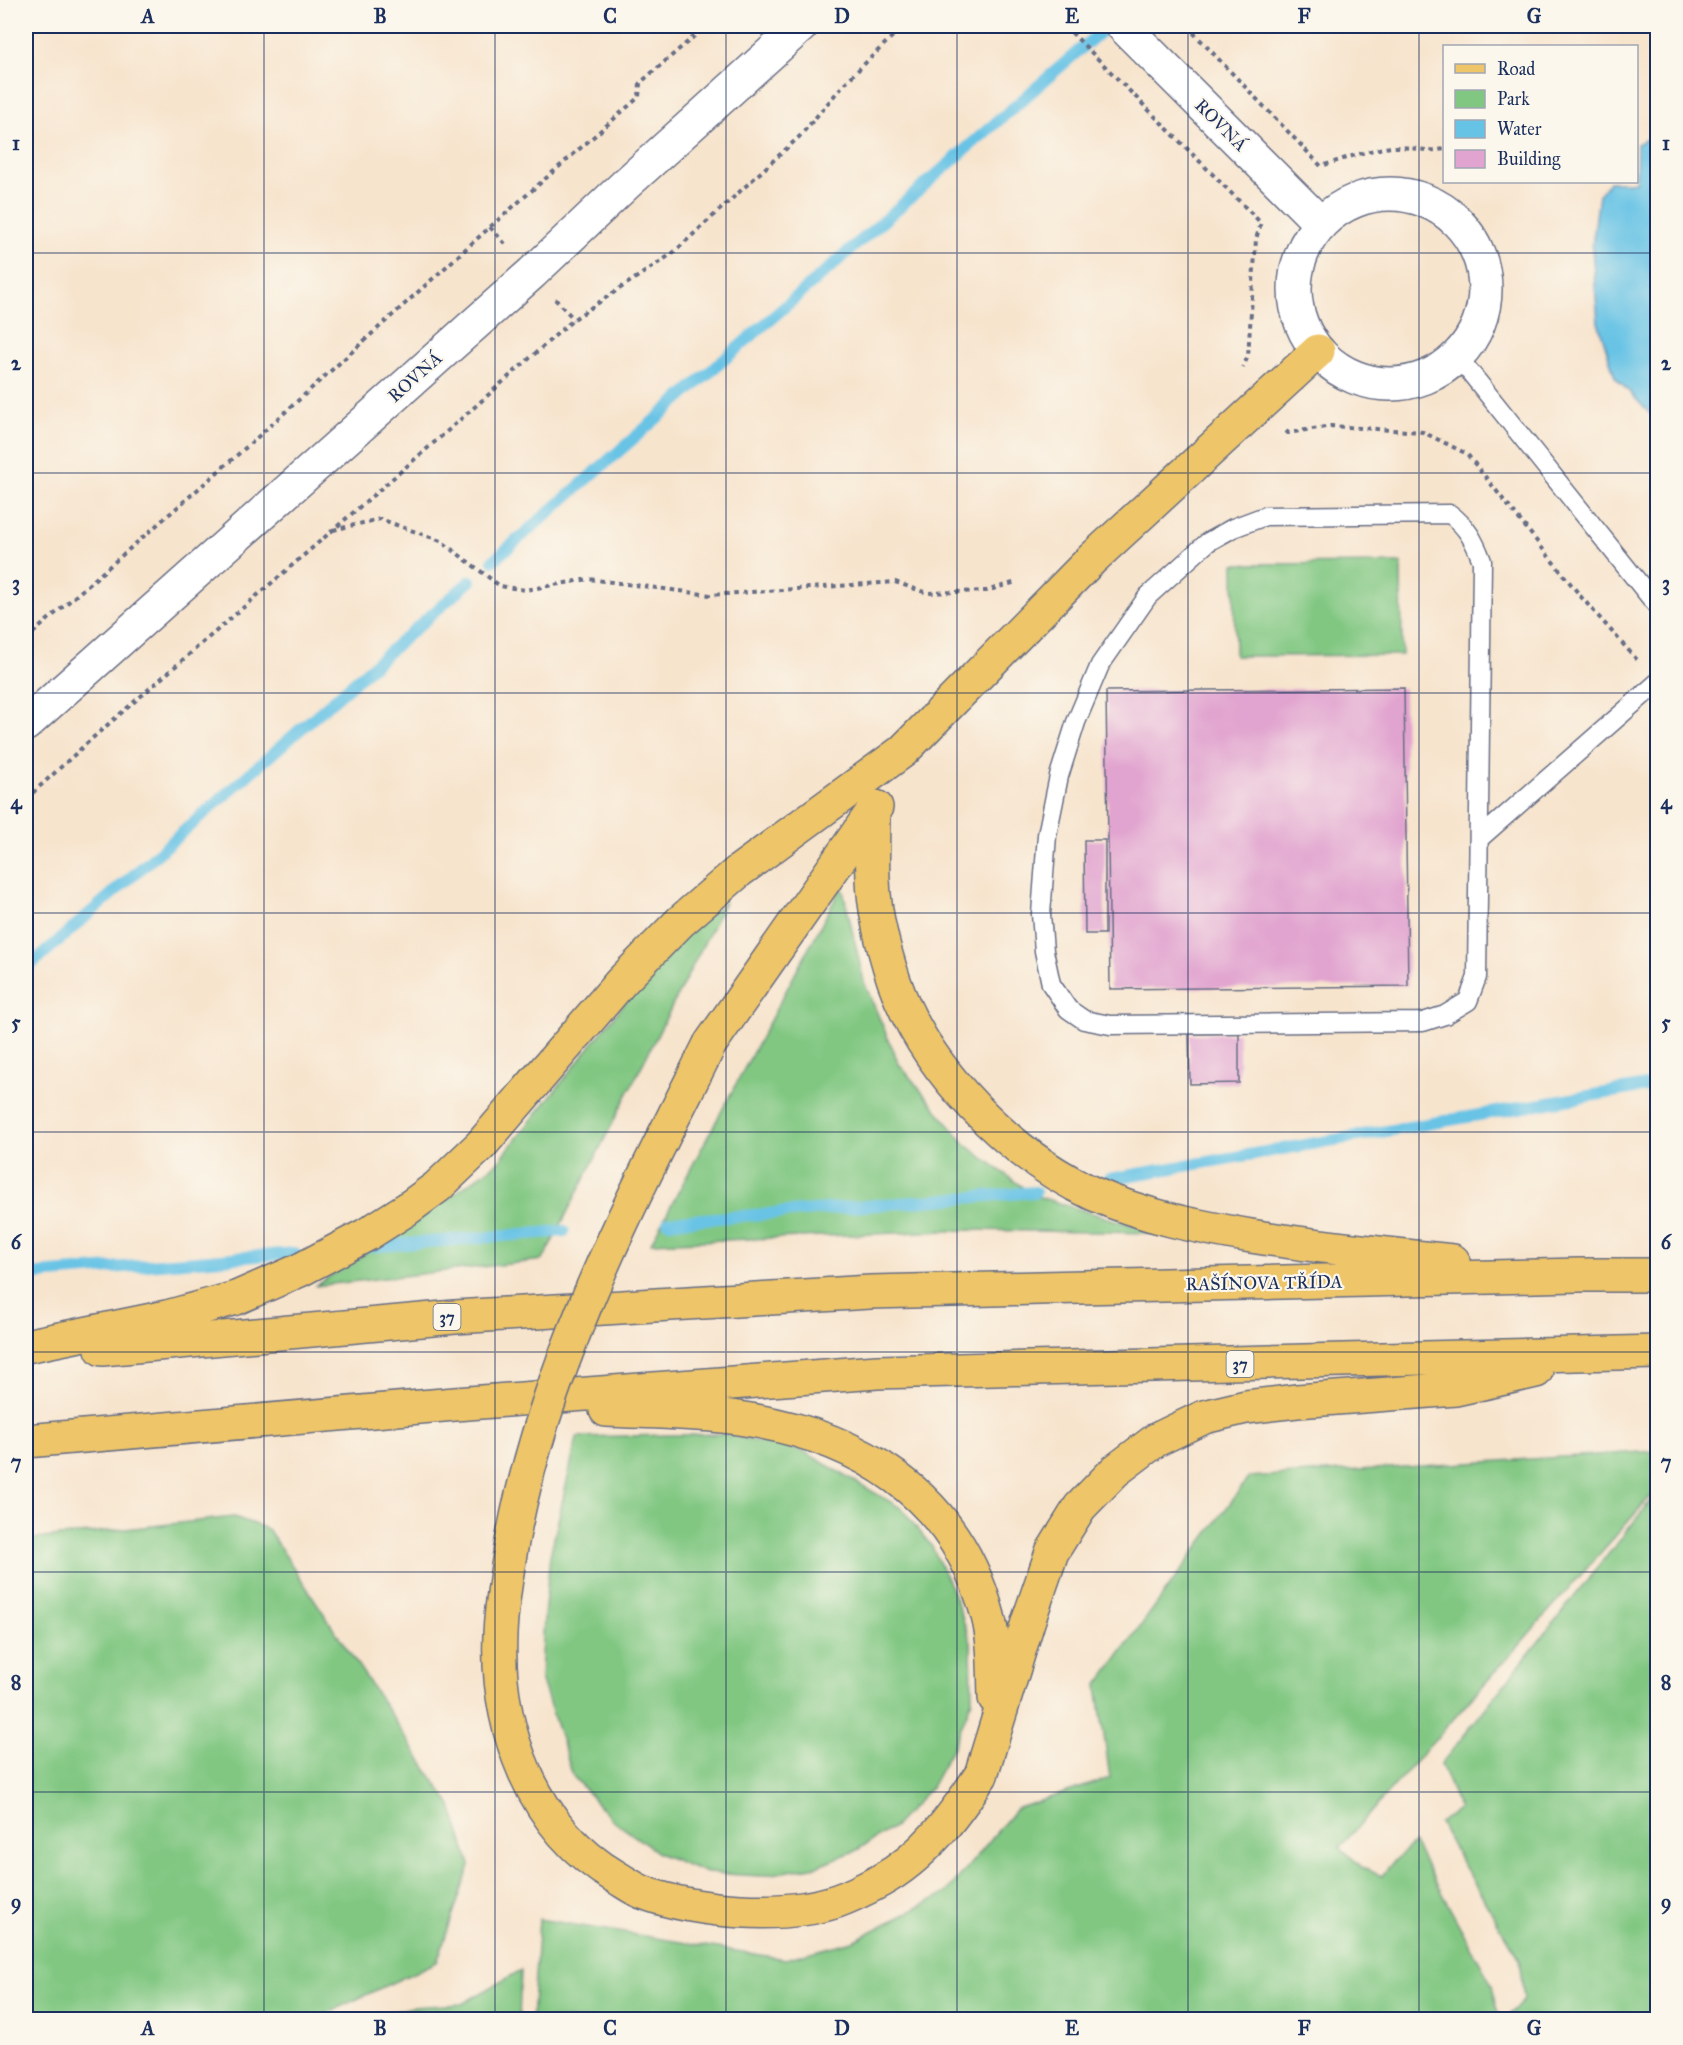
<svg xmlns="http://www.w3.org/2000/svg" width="1683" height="2045" viewBox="0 0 1683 2045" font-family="'IM FELL Great Primer',serif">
<rect width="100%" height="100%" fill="#fbf7ec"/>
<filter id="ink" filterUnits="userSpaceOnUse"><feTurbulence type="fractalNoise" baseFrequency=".0167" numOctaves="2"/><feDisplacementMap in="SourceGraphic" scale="12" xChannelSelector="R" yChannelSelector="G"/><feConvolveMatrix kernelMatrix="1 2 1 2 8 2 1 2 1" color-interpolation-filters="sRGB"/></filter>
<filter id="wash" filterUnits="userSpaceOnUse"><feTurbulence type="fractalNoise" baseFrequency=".008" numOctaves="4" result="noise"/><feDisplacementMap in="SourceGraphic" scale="24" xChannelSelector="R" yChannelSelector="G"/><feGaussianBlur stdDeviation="1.35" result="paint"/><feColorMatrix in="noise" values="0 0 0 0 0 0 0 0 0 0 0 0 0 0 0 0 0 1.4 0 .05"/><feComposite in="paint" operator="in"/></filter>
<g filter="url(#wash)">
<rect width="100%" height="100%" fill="#f7e4cd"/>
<path fill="#81c782" stroke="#4e7b70" stroke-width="1.5" d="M1401 563 1402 655 1235 656 1234 564Z
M842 886 864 982 899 1064 965 1144 1033 1195 1157 1233 969 1230 651 1243Z
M725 902 543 1260 315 1286 442 1203 497 1163 663 955Z
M722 1434 803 1451 901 1508 932 1547 953 1592 971 1642 972 1700 954 1745 931 1787 895 1826 857 1850 817 1866 761 1876 707 1873 658 1853 611 1819 573 1776 541 1678 544 1617 550 1556 577 1437Z
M1657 1451V1489L1340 1847 1363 1868 1382 1876 1392 1863 1414 1843 1492 1985 1500 2019H532L539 1919 785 1959 853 1941 946 1893 1016 1809 1110 1778 1097 1686 1249 1477Z
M1657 1493V2019H1505L1524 1999 1519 1959 1439 1823 1459 1808 1441 1764Z
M234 1517 268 1529 451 1806 470 1865 437 1962 314 2019H26V1540Z
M521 1970 519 2019H365L412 2007 462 2004Z"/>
<path fill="#67c3e5" stroke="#4179a2" stroke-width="1.5" d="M1657 134V421L1615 377 1598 322 1592 247 1599 195 1609 182H1636L1637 144Z"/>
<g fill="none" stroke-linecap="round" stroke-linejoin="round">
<path stroke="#67c3e5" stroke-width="12" d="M493 561 1107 26
M26 969 470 581
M1109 1179 1658 1084
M668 1222 1035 1192
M368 1247 564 1231
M26 1275 295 1253"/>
</g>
<g id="blocks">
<path fill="#e1a3cf" d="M1404 688 1408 986 1110 989 1106 691Z
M1084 840H1105V934H1085Z
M1239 1033V1083L1190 1084 1189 1034Z"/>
</g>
</g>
<g filter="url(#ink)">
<use href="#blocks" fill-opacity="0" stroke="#686e85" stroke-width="1.5"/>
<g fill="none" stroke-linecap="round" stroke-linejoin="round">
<defs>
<path id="service" d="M1458 357 1658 607
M1450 514C1467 527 1474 540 1482 561L1477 977 1468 1001 1445 1015 1423 1022 1110 1025 1084 1020 1068 1009 1051 984 1044 951 1041 914 1047 835 1059 776 1076 722 1100 665 1148 596 1208 542 1233 528 1265 516Z
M1480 838 1658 682"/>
<path id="minor" d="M1123 26 1320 223
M1295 289a95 95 0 1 1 190 0a95 95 0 1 1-190 0Z
M26 724 532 273 626 184 801 26"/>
<path id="primary" d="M873 811C873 834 872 857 873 879 874 911 884 951 894 981 924 1069 1010 1156 1094 1194 1143 1216 1198 1227 1251 1236 1318 1247 1386 1254 1453 1261
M710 1044 876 807
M26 1346 167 1317 236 1298 300 1270 366 1235 407 1209 437 1187 481 1145 621 982 680 922 739 871 903 751 1092 559 1318 351
M102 1349 455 1317 870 1292 1578 1275H1658
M606 1410C649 1412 696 1412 738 1418 858 1435 955 1493 988 1616 995 1642 994 1671 995 1698
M26 1441 455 1404 877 1372 1658 1352
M981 1775 1028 1622 1052 1552 1080 1507 1115 1471 1156 1440 1204 1417 1246 1407 1297 1401 1456 1389 1536 1371"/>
</defs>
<use href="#service" stroke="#686e85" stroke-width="21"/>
<use href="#minor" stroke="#686e85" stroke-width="36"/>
<use href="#primary" stroke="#686e85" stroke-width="36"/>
<path stroke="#686e85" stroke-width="4" stroke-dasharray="4.5 4.5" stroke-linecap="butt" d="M1065 26 1261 223 1256 239 1248 356 1243 367
M1187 26 1321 166C1345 159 1368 149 1393 147 1412 146 1423 153 1444 149
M490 227 508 247
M555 299 574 319
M1286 431 1288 433 1331 426 1423 432 1467 454 1582 598 1639 662
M333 530 380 519 441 541 500 586 525 590 589 579 710 595 895 582 927 593 986 591 1016 582
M26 639 251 443 490 227 639 97 640 83 706 26
M26 799 97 734 444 434 574 319 673 253 799 137 845 83 903 26"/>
<use href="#service" stroke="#fff" stroke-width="18"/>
<use href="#minor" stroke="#fff" stroke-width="33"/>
<use href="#primary" stroke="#eec569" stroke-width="33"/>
<defs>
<path id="primary-bridge" d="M710 1044C630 1204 545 1363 512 1542 507 1572 501 1604 500 1635 496 1728 532 1828 616 1877 625 1882 635 1890 645 1893 668 1902 693 1906 717 1909 755 1913 801 1913 837 1901 851 1896 867 1888 880 1881 924 1857 954 1816 981 1775"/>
</defs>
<use href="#primary-bridge" stroke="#686e85" stroke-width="36" stroke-linecap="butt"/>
<use href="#primary-bridge" stroke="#eec569" stroke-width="33"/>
</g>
</g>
<path fill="none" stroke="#1b2f5e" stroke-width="1.5" stroke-opacity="0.55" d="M264 26V2020M495 26V2020M726 26V2020M957 26V2020M1188 26V2020M1419 26V2020M26 253H1658M26 473H1658M26 693H1658M26 913H1658M26 1132H1658M26 1352H1658M26 1572H1658M26 1792H1658"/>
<g text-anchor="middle" stroke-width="4.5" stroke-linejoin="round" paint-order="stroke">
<g fill="#fbf7ec" stroke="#5e6b89" stroke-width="1.5">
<rect x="433.5" y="1304" width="27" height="26" rx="4.5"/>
<rect x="1226.5" y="1351" width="27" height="26" rx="4.5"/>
</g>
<g font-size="16" font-weight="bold" fill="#1b2f5e">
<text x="447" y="1323">37</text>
<text x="1240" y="1370">37</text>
</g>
<g font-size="18" fill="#1b2f5e" stroke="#fbf7ec">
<text transform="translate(1221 125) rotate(45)" y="6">ROVNÁ</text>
<text transform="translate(415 377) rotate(-42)" y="6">ROVNÁ</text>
<text transform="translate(1264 1283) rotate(-1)" y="6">RAŠÍNOVA TŘÍDA</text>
</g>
</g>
<rect width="1683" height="2045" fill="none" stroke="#fbf7ec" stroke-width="66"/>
<rect x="1443" y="45" width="195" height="138" fill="#fbf7ec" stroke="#a1a7b3" stroke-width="1.5"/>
<rect x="1455" y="64" width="30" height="9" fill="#eec569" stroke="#a1a7b3" stroke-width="1.5"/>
<text x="1497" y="75" font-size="18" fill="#1b2f5e">Road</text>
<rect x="1455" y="90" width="30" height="18" fill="#81c782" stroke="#a1a7b3" stroke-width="1.5"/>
<text x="1497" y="105" font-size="18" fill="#1b2f5e">Park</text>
<rect x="1455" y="120" width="30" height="18" fill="#67c3e5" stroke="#a1a7b3" stroke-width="1.5"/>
<text x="1497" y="135" font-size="18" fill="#1b2f5e">Water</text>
<rect x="1455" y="150" width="30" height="18" fill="#e1a3cf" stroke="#a1a7b3" stroke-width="1.5"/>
<text x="1497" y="165" font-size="18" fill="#1b2f5e">Building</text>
<rect x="33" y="33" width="1617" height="1979" fill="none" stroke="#1b2f5e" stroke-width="2"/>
<g font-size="20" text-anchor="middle" font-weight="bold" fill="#1b2f5e">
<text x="148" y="23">A</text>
<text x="380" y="23">B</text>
<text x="610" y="23">C</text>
<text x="842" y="23">D</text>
<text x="1072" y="23">E</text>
<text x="1304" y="23">F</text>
<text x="1534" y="23">G</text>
<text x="16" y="150">1</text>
<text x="1666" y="150">1</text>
<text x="16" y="370">2</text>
<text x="1666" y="370">2</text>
<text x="16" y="590">3</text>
<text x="1666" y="590">3</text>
<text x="16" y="809">4</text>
<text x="1666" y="809">4</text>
<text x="16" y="1029">5</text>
<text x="1666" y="1029">5</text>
<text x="16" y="1249">6</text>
<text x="1666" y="1249">6</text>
<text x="16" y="1469">7</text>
<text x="1666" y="1469">7</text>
<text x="16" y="1689">8</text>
<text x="1666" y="1689">8</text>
<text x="16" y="1909">9</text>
<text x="1666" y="1909">9</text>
<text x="148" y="2035">A</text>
<text x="380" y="2035">B</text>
<text x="610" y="2035">C</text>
<text x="842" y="2035">D</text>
<text x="1072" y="2035">E</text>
<text x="1304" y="2035">F</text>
<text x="1534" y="2035">G</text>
</g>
</svg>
